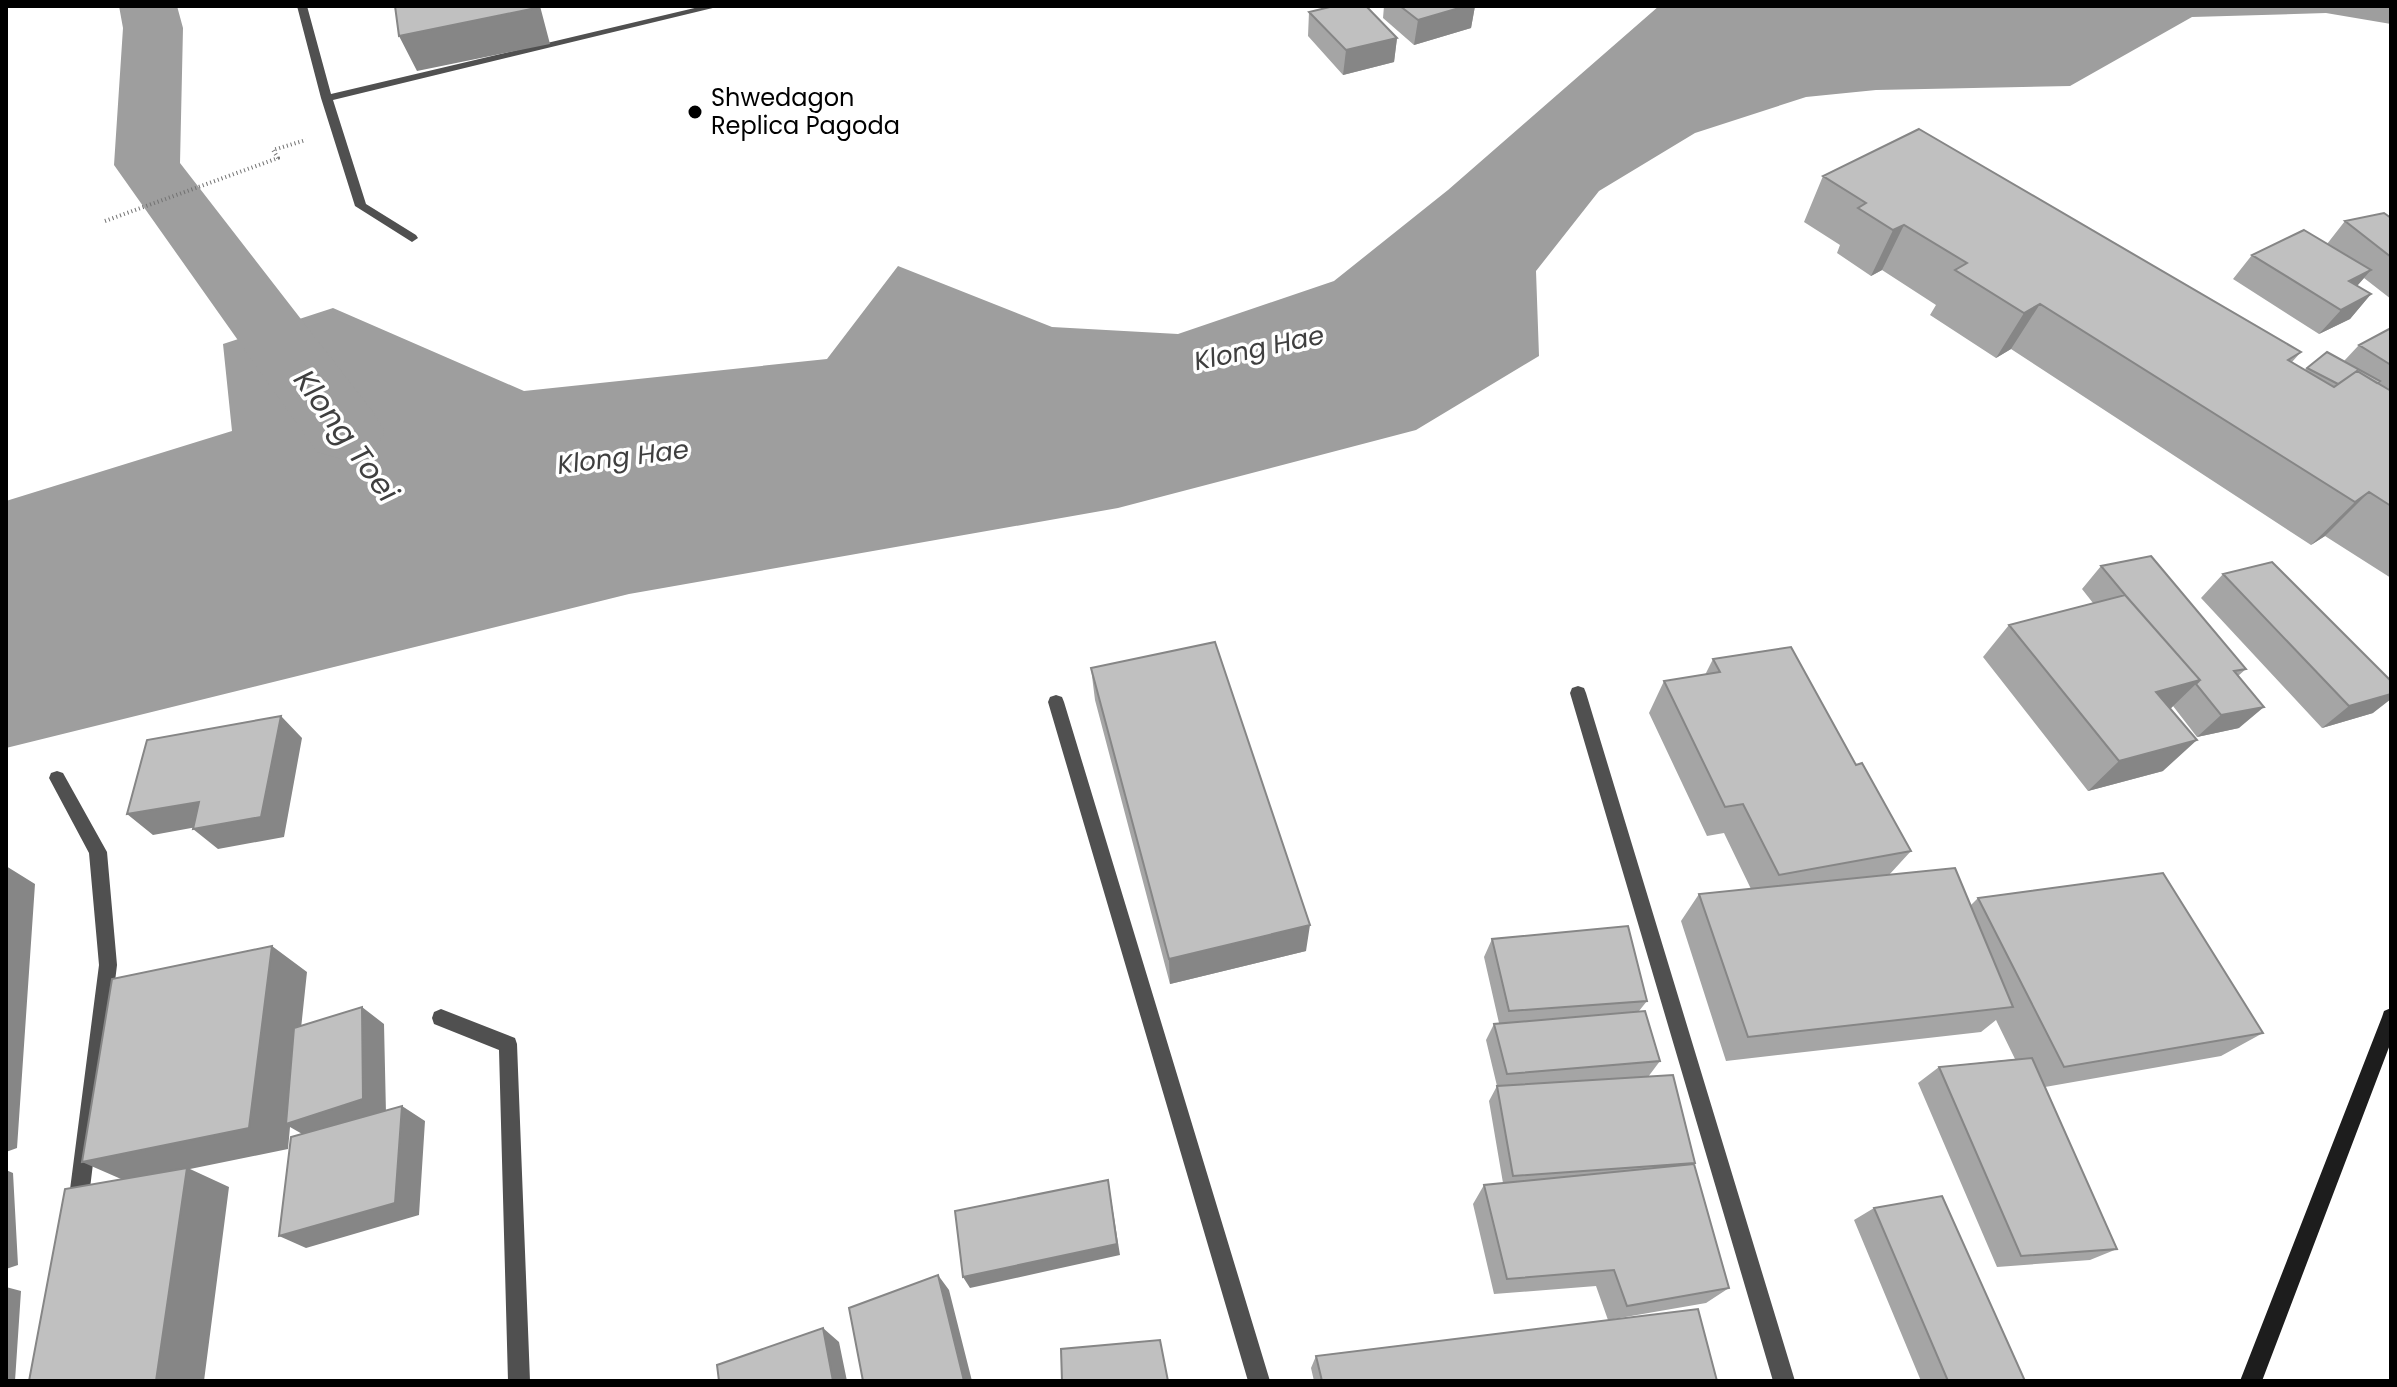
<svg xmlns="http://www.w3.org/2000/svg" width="2397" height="1387" viewBox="0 0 2397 1387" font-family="Poppins,sans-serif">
<rect width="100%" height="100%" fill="#fff"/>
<path fill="#9e9e9e" d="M1659 6H2391V24L2326 13 2192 17 2070 86 1876 90 1806 97 1695 133 1599 191 1536 271 1539 356 1416 430 1118 508 629 594 6 748V501L232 431 223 344 333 308 524 391 827 359 898 266 1052 327 1178 334 1334 281 1448 190Z"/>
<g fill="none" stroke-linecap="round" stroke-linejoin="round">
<path fill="#9e9e9e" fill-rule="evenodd" d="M119 6H177L183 28 180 163 373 412 385 432 373 452 345 460 317 452 114 165 123 28Z"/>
<path stroke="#727272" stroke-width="4" stroke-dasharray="1 3" stroke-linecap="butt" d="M105 221 278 158 273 150 306 140"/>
<path fill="#505050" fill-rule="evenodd" d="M297 6H307L331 94 703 6H721L333 100 366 204 416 235 418 238 412 242 355 206 321 98Z"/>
<path fill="#505050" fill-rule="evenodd" d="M1578 686 1584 688 1586 693 1795 1381H1773L1570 693 1572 688Z
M1056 695 1062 697 1064 702 1270 1381H1248L1048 702 1050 697Z
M57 771 63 773 107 852 117 965 88 1205 85 1212 78 1215 71 1212 68 1205 99 965 89 853 49 778 51 773Z
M441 1009 515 1038 517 1044 530 1381H508L499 1050 434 1024 432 1018 434 1012Z"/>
<path fill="#1d1d1d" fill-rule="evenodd" d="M2391 1008V1042L2262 1381H2240L2382 1017 2384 1011Z"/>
</g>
<path fill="#a5a5a5" d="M1384 6H1475L1471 28 1414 45 1383 18Z
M1309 12 1397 38 1394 62 1343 75 1308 36Z
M1823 176 2301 352 2292 362 2305 370 2307 368 2344 361 2359 345 2391 328V578L2325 536 2311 545 2011 349 1996 358 1930 315 1936 305 1882 270 1871 276 1837 253 1840 245 1804 222Z
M2391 218V299L2364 278 2357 286 2371 294 2350 319 2319 334 2233 279 2252 255 2327 244 2345 221Z
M2101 566 2246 669 2238 676 2239 728 2197 737 2173 706 2170 709 2163 771 2088 791 1983 657 2009 625 2093 603 2082 589Z
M2223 574 2373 713 2322 728 2201 598Z
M1713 659 1856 765 1911 851 1889 875 1970 906 1978 898 2263 1033 2221 1056 2045 1087 2117 1249 2090 1260 1997 1267 1918 1083 1939 1067 2015 1059 1996 1020 1981 1032 1726 1061 1681 921 1699 894 1751 889 1724 833 1707 836 1649 713 1664 681 1705 675Z
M1091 668 1306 951 1170 984 1095 700Z
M1492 939 1647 1001 1639 1011 1660 1061 1648 1077 1695 1163 1693 1164 1729 1288 1706 1303 1608 1320 1596 1286 1494 1294 1473 1204 1484 1185 1503 1183 1489 1101 1497 1086 1486 1040 1494 1024 1499 1023 1484 957Z
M1874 1208 2025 1381H1921L1854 1220Z
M1316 1356 1717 1381H1314L1311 1368Z"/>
<path fill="#868686" d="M535 6H540L550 44 417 71 399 36Z
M1466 6H1475L1471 28 1414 45 1418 20Z
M1397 38 1394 62 1343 75 1346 50Z
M1904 225 1882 270 1871 276 1893 230Z
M2371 270 2349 295V281Z
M2371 294 2350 319 2319 334 2341 310Z
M2040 304 2011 349 1996 358 2024 313Z
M2369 492 2325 536 2311 545 2355 502Z
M2200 680 2167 712 2156 692Z
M2391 694V699L2373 713 2322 728 2349 706Z
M2264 707 2239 728 2197 737 2221 715Z
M281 716 302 738 284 837 218 849 193 829Z
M2197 740 2163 771 2088 791 2119 761Z
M199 802 224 822 153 835 127 814Z
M6 866 35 884 17 1148 6 1152Z
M1310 925 1306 951 1170 984 1169 959Z
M272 946 307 972 291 1123 362 1007 384 1024 386 1114 311 1139 290 1127 288 1149 190 1169 229 1187 204 1381H156L128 1182 82 1162Z
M402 1106 425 1121 419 1215 306 1248 279 1236Z
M6 1170 13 1173 18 1265 6 1269Z
M1108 1180 1120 1255 970 1288 963 1277Z
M938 1275 949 1290 972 1381H964Z
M6 1287 21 1291 15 1381H6Z
M823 1328 839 1342 847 1381H833Z"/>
<path fill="#c0c0c0" stroke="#868686" stroke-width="2" d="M395 6H535L536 8 399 36Z
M1334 6H1366L1397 38 1346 50 1309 12Z
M1400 6H1466L1418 20Z
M1919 129 2301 352 2288 360 2334 387 2357 371 2391 391V506L2369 492 2355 502 2040 304 2024 313 1955 270 1967 263 1904 225 1893 230 1858 208 1866 203 1823 176Z
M2384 213 2391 218V257L2345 221Z
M2304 230 2371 270 2349 281 2371 294 2341 310 2252 255Z
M2391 328V365L2359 345Z
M2327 352 2380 381 2377 383 2357 371 2338 384 2307 368Z
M2151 556 2246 669 2234 671 2264 707 2221 715 2196 684 2200 680 2126 596 2101 566Z
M2272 562 2391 681V694L2349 706 2223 574Z
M2125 595 2200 680 2156 692 2197 740 2119 761 2009 625Z
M1215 642 1310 925 1169 959 1091 668Z
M1791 647 1856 765 1862 763 1911 851 1779 875 1743 804 1725 807 1664 681 1720 672 1713 659Z
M281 716 261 817 193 829 199 802 127 814 147 740Z
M1955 868 2013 1007 1748 1037 1699 894Z
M2163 873 2263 1033 2064 1067 1978 898Z
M1628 926 1647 1001 1509 1011 1492 939Z
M272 946 249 1128 82 1162 112 979Z
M362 1007 363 1099 286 1124 294 1028Z
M1645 1011 1660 1061 1507 1074 1494 1024Z
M2032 1058 2117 1249 2021 1256 1939 1067Z
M1673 1075 1695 1163 1513 1176 1497 1086Z
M402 1106 395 1203 279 1236 291 1137Z
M1694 1164 1729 1288 1627 1306 1614 1270 1507 1279 1484 1185Z
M187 1168 156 1381H29L65 1189Z
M1108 1180 1117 1244 963 1277 955 1211Z
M1942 1196 2025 1381H1948L1874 1208Z
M938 1275 964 1381H863L849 1308Z
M1698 1309 1717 1381H1322L1316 1356Z
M823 1328 833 1381H719L717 1365Z
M1160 1340 1168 1381H1062L1061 1349Z"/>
<circle fill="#000" stroke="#fff" stroke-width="3" cx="695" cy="112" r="8"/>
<g text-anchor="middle" stroke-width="7" stroke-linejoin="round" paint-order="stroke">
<g font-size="24" fill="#000" stroke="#fff" text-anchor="start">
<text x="711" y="106">Shwedagon<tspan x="711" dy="28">Replica Pagoda</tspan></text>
</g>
<g font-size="26" font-style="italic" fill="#3f3f3f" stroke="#fff">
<text transform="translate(1259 348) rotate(-12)" y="9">Klong Hae</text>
<text transform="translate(623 457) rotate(-7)" y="9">Klong Hae</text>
</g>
<g font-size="30" font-style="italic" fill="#3f3f3f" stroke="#fff">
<text transform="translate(346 436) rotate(54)" y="10">Klong Toei</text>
</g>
</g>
<rect width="2397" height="1387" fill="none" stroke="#000000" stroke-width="16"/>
</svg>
